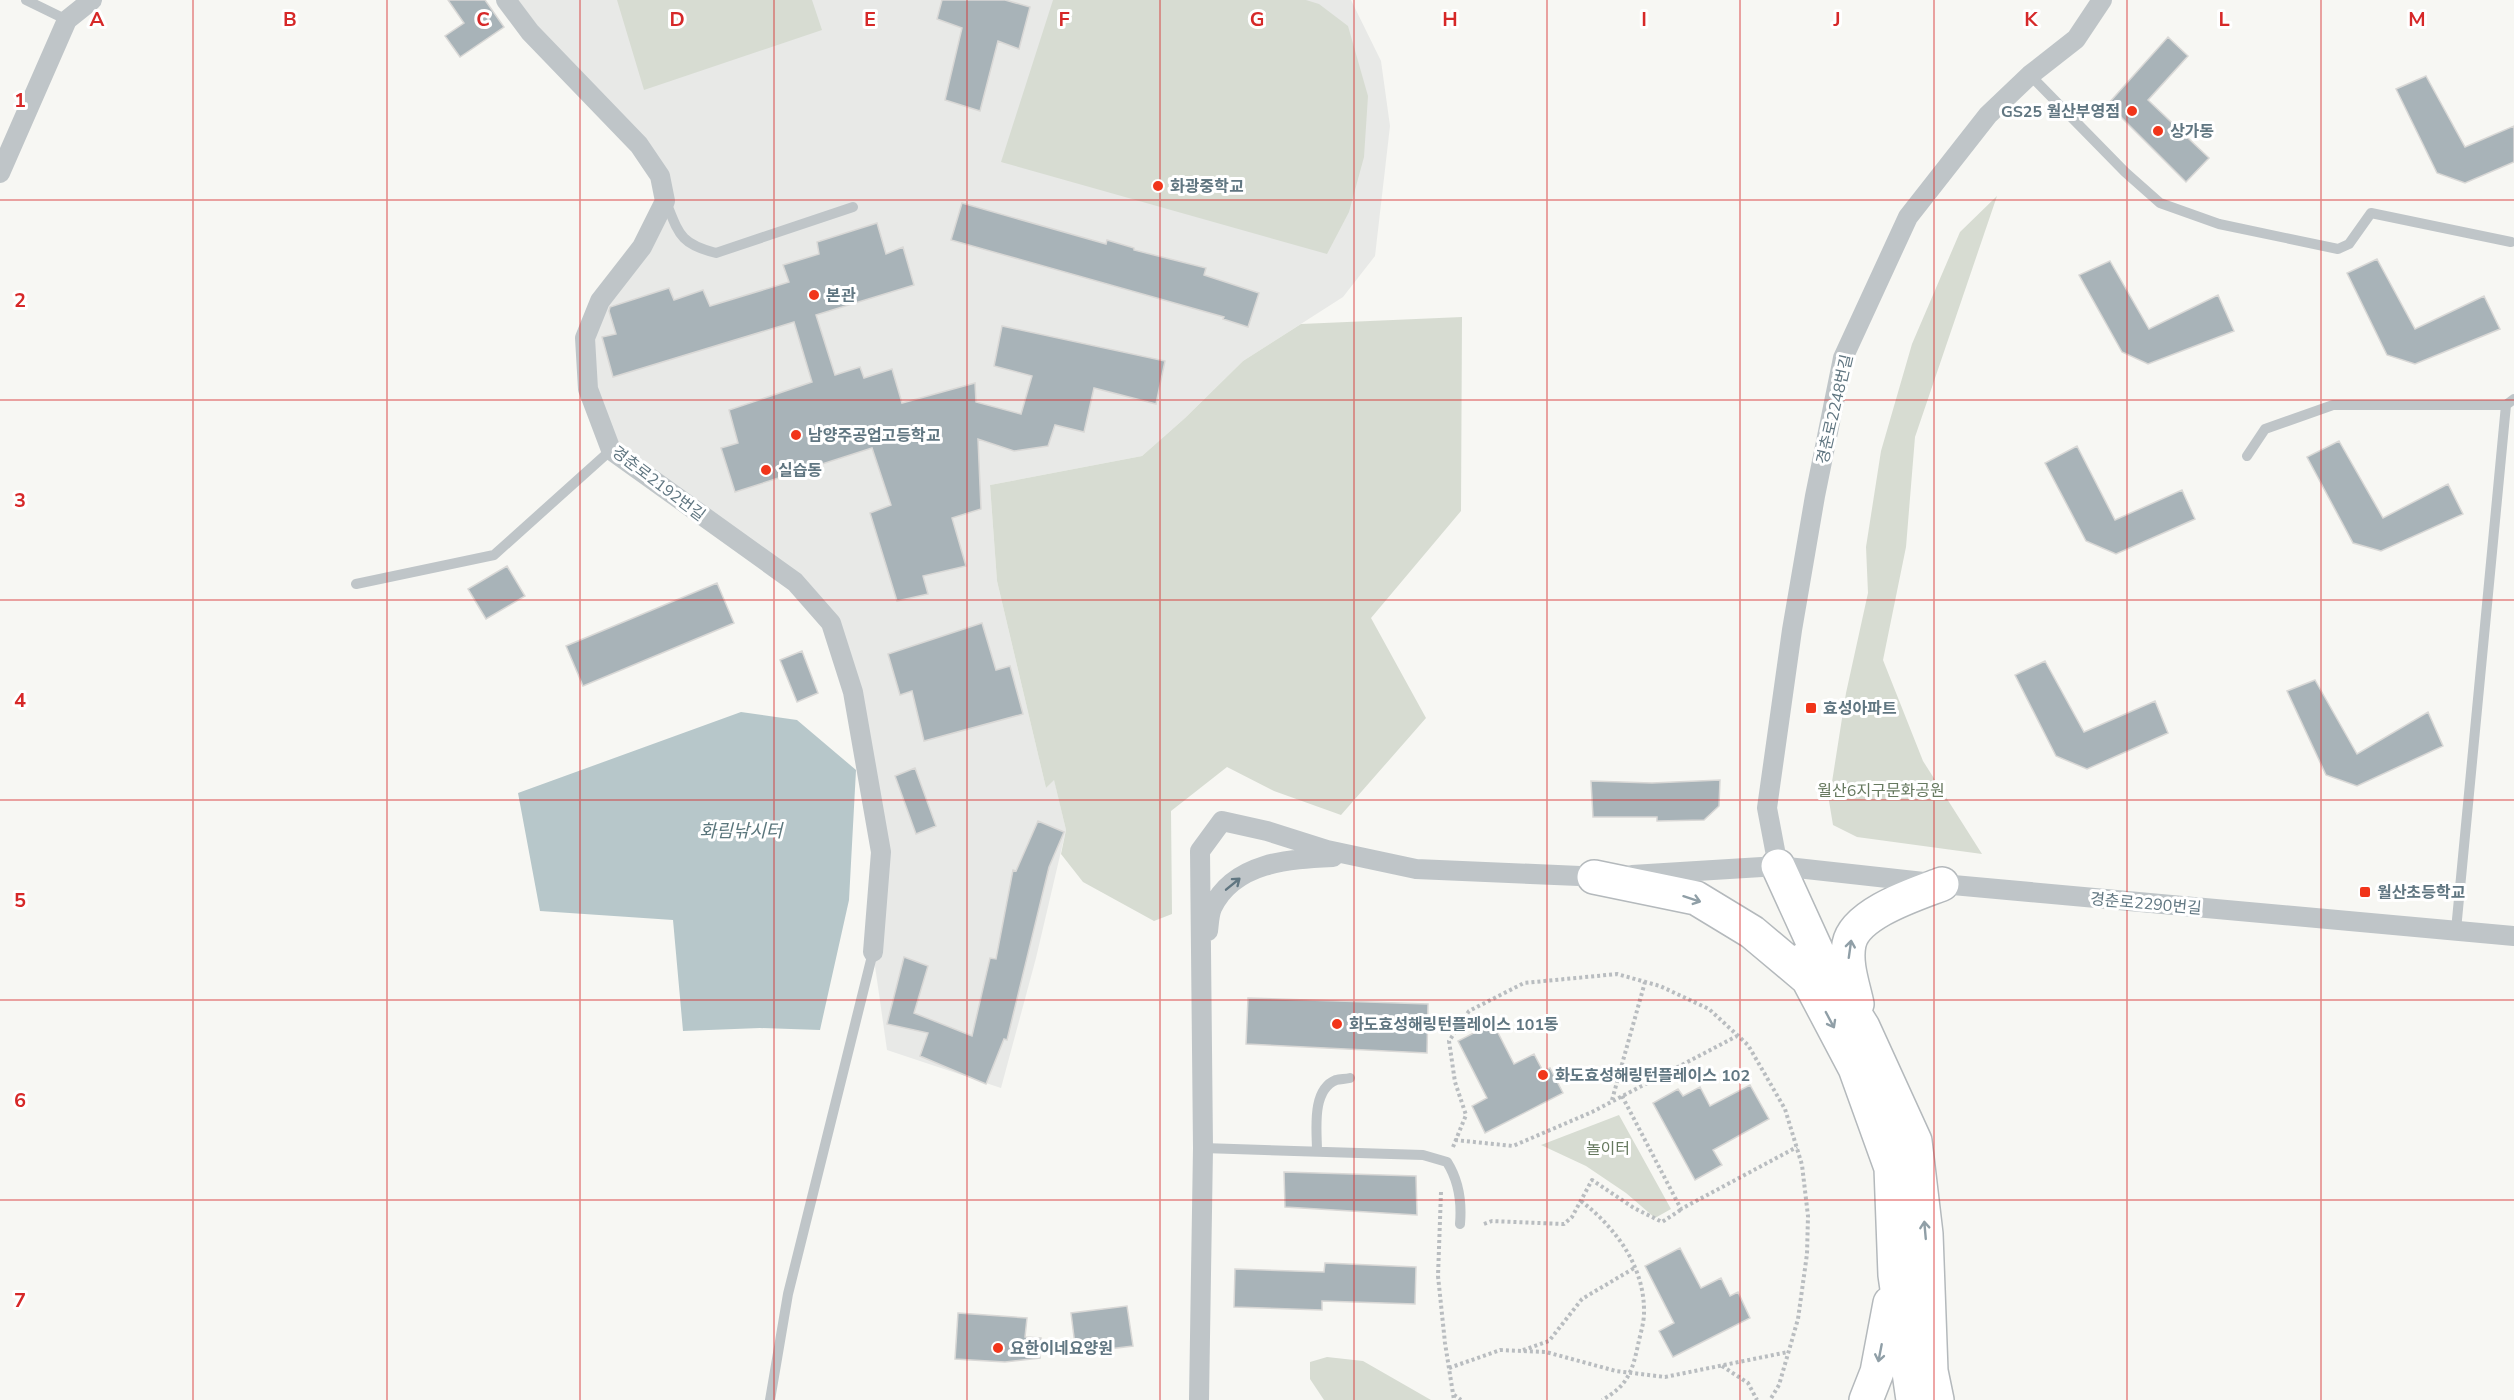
<svg xmlns="http://www.w3.org/2000/svg" width="2514" height="1400" viewBox="0 0 2514 1400" font-family="'Nunito Sans','Noto Sans KR',sans-serif">
<rect width="100%" height="100%" fill="#f7f7f3"/>
<path fill="#e8e9e7" d="M511 0H1351L1381 61 1390 126 1375 256 1343 297 1243 361 1185 418 1142 456 990 485 997 581 1046 788 1054 779 1066 830 1036 958 1001 1088 887 1050 873 952 881 852 831 623 795 582 611 450 585 338 665 201 658 174Z"/>
<path fill="#d7dcd2" d="M617 0H812L822 30 644 90Z
M1053 0H1306L1319 4 1348 26 1368 96 1364 157 1349 212 1327 254 1001 162Z
M1997 196 1915 437 1906 547 1883 660 1923 761 1982 854 1857 837 1833 825 1829 801 1846 693 1868 593 1866 547 1881 451 1912 344 1960 232Z
M1462 317 1461 511 1371 618 1426 718 1341 815 1274 791 1227 767 1171 811 1172 914 1154 921 1083 882 1061 854 1066 830 1054 780 1046 788 997 581 990 485 1142 456 1185 418 1243 361 1301 324Z
M1619 1115 1671 1209 1655 1218 1626 1193 1586 1166 1541 1145Z
M1327 1357 1363 1361 1431 1400H1324L1310 1379V1362Z"/>
<path fill="#b7c7ca" d="M741 712 797 720 856 770 849 900 820 1030 760 1028 683 1031 673 920 540 911 518 793Z"/>
<path fill="#a8b3b8" stroke="#d9d8d6" stroke-width="1.5" d="M448 0H485L504 27 460 57 445 36 464 23Z
M942 0H1005L1030 7 1019 49 998 41 980 111 945 100 962 28 937 19Z
M2168 37 2188 56 2148 100 2209 158 2186 182 2108 104Z
M2426 76 2465 147 2514 126V162L2465 183 2437 173 2396 89Z
M962 203 1106 244 1107 240 1134 248V250L1206 268 1204 275 1259 293 1248 327 1223 319 1224 317 951 240Z
M877 223 886 254 903 247 914 285 816 315 835 375 860 367 864 378 892 369 902 403 975 383 976 402 1021 414 1032 376 994 366 1002 326 1165 361 1156 404 1094 388 1084 432 1055 425 1048 446 1014 451 978 439 981 509 952 518 966 566 923 576 928 594 897 601 870 513 891 505 872 448 735 492 721 448 738 443 729 410 812 382 794 322 613 377 602 337 616 334 609 311 610 307 669 288 674 300 703 290 710 306 789 282 783 265 819 254 817 242Z
M2377 259 2415 329 2484 296 2500 329 2415 364 2387 355 2347 273Z
M2110 261 2149 329 2218 295 2234 331 2148 364 2122 352 2079 275Z
M2339 441 2383 518 2448 484 2463 514 2381 551 2353 543 2307 457Z
M2077 446 2115 520 2182 490 2195 519 2116 554 2086 541 2045 463Z
M507 566 525 596 486 619 468 589Z
M717 583 734 623 583 686 566 646Z
M982 623 996 670 1010 666 1023 714 924 741 912 691 900 695 888 654Z
M802 651 818 693 797 702 780 660Z
M2045 661 2084 732 2155 701 2168 733 2087 769 2056 756 2015 675Z
M2315 680 2357 754 2428 712 2443 746 2357 786 2326 775 2287 691Z
M915 768 936 826 916 834 895 776Z
M1720 780 1719 806 1704 820 1657 821V817H1593L1591 781 1652 783Z
M1038 821 1064 832 1049 867 1007 1040 1004 1039 986 1084 920 1056 928 1033 887 1024 904 957 928 966 914 1013 972 1036 990 958 996 959 1013 870 1016 871Z
M1248 998 1428 1004 1427 1053 1246 1044Z
M1493 1023 1514 1064 1534 1054 1543 1071 1550 1068 1563 1093 1485 1133 1472 1106 1487 1098 1458 1041Z
M1750 1085 1769 1119 1713 1150 1722 1165 1695 1180 1653 1103 1678 1089 1683 1096 1700 1087 1710 1106Z
M1284 1172 1416 1176 1417 1215 1285 1207Z
M1680 1248 1701 1288 1721 1278 1730 1296 1738 1292 1750 1318 1673 1357 1659 1331 1674 1323 1645 1266Z
M1325 1263 1416 1267 1415 1304 1322 1301V1310L1234 1307 1235 1269 1324 1272Z
M1127 1306 1133 1346 1076 1353 1071 1313Z
M958 1313 1027 1318 1025 1337 1041 1338 1040 1358 1005 1362 955 1359Z"/>
<g fill="none" stroke-linecap="round" stroke-linejoin="round">
<defs>
<path id="highway" d="M1778 866 1820 958 1863 1027 1915 1141 1926 1234 1931 1371 1937 1400
M1594 877 1696 898 1752 932 1808 979
M1803 960 1808 979 1855 1068 1891 1168 1895 1275 1913 1400
M1857 1004C1853 985 1845 964 1849 944 1855 913 1916 894 1942 884
M1866 1400 1877 1372 1890 1303"/>
</defs>
<use href="#highway" stroke="#b4b9bc" stroke-width="36"/>
<path stroke="#b9bdc0" stroke-width="4" stroke-dasharray="3 3" stroke-linecap="butt" d="M1622 1096 1681 1209 1797 1147
M1612 1100 1645 982
M1455 1140 1513 1146 1592 1112 1737 1036
M1453 1147 1466 1115 1455 1082 1449 1041 1469 1011 1524 983 1617 974 1660 986 1709 1009 1748 1045 1785 1109 1802 1165 1808 1216 1807 1254 1798 1319 1779 1385 1770 1400
M1441 1192 1438 1276 1445 1343 1454 1400
M1581 1201C1616 1228 1645 1267 1644 1313 1644 1323 1640 1335 1638 1345 1632 1373 1627 1386 1602 1400
M1484 1224 1492 1221 1564 1224 1572 1217 1592 1180 1634 1208 1662 1222 1682 1209
M1523 1350 1549 1341 1582 1299 1636 1267
M1722 1366 1748 1383 1757 1400
M1449 1368 1500 1350 1546 1352 1616 1371 1665 1377 1788 1352
M1454 1395 1461 1400"/>
<path stroke="#bfc5c8" stroke-width="10" d="M26 0 67 20
M2030 75 2125 172 2160 203 2219 224 2338 249 2349 244 2371 213 2511 242
M666 202C679 234 680 244 716 253L853 207
M2247 456 2265 429 2333 405H2506L2514 399
M356 584 494 555 611 450
M2456 930 2506 405
M1203 1148 1423 1155 1447 1162C1459 1181 1462 1201 1460 1224
M1317 1151C1317 1131 1311 1090 1336 1080 1340 1079 1346 1079 1350 1078
M770 1400 788 1294 873 952"/>
<path stroke="#bfc5c8" stroke-width="20" d="M506 0 530 32 639 145 660 176 665 201 642 247 600 301 585 338 588 389 611 450 795 582 831 623 853 692 881 852 873 952
M0 173 67 20 92 0
M1778 866 1767 808 1792 630 1815 496 1843 358 1908 217 1988 115 2030 75 2076 39 2102 0
M1632 875 1778 866 1942 884 2514 936
M1208 931C1209 924 1209 915 1212 908 1234 862 1289 859 1333 857
M1199 1400 1203 1148 1200 851 1222 821 1267 831 1327 850 1416 869 1603 877"/>
<use href="#highway" stroke="#fff" stroke-width="33"/>
</g>
<defs><path id="oneway-shaft" d="M-6 0H5M1.5-3L5.5 0L1.5 3" fill="none" stroke-width="1.6" stroke-linecap="round" stroke-linejoin="round" transform="scale(1.5)"/></defs>
<use stroke="#607681" href="#oneway-shaft" transform="translate(1233 884) rotate(-39)"/>
<g stroke="#909fa7">
<use href="#oneway-shaft" transform="translate(1692 899) rotate(18)"/>
<use href="#oneway-shaft" transform="translate(1850 949) rotate(-82)"/>
<use href="#oneway-shaft" transform="translate(1830 1020) rotate(62)"/>
<use href="#oneway-shaft" transform="translate(1925 1230) rotate(-95)"/>
<use href="#oneway-shaft" transform="translate(1880 1353) rotate(101)"/>
</g>
<path fill="none" stroke="#d62828" stroke-width="1.5" stroke-opacity="0.55" d="M193 0V1400M387 0V1400M580 0V1400M774 0V1400M967 0V1400M1160 0V1400M1354 0V1400M1547 0V1400M1740 0V1400M1934 0V1400M2127 0V1400M2321 0V1400M0 200H2514M0 400H2514M0 600H2514M0 800H2514M0 1000H2514M0 1200H2514"/>
<g fill="#f1351a" stroke="#fff" stroke-width="2">
<circle cx="2132" cy="111" r="6"/>
<circle cx="2158" cy="131" r="6"/>
<circle cx="1158" cy="186" r="6"/>
<circle cx="814" cy="295" r="6"/>
<circle cx="796" cy="435" r="6"/>
<circle cx="766" cy="470" r="6"/>
<rect x="1805" y="702" width="12" height="12" rx="3"/>
<rect x="2359" y="886" width="12" height="12" rx="3"/>
<circle cx="1337" cy="1024" r="6"/>
<circle cx="1543" cy="1075" r="6"/>
<circle cx="998" cy="1348" r="6"/>
</g>
<g text-anchor="middle" stroke-width="6" stroke-linejoin="round" paint-order="stroke">
<g font-size="16" font-weight="bold" fill="#607681" stroke="#fff" text-anchor="start">
<text x="2120" y="117" text-anchor="end">GS25 월산부영점</text>
<text x="2170" y="137">상가동</text>
<text x="1170" y="192">화광중학교</text>
<text x="826" y="301">본관</text>
<text x="808" y="441">남양주공업고등학교</text>
<text x="778" y="476">실습동</text>
<text x="1823" y="714">효성아파트</text>
<text x="2377" y="898">월산초등학교</text>
<text x="1349" y="1030">화도효성해링턴플레이스 101동</text>
<text x="1555" y="1081">화도효성해링턴플레이스 102</text>
<text x="1010" y="1354">요한이네요양원</text>
</g>
<g font-size="16" fill="#607681" stroke="#fff">
<text transform="translate(1834 409) rotate(-77)" y="6">경춘로2248번길</text>
<text transform="translate(659 483) rotate(37)" y="6">경춘로2192번길</text>
<text transform="translate(2146 903) rotate(5)" y="6">경춘로2290번길</text>
</g>
<g font-size="16" fill="#66795f" stroke="#fff">
<text x="1881" y="796">월산6지구문화공원</text>
<text x="1608" y="1154">놀이터</text>
</g>
<g font-size="18" font-style="italic" fill="#5a767c" stroke="#fff">
<text x="741" y="837">화림낚시터</text>
</g>
</g>
<g font-size="20" text-anchor="middle" font-weight="bold" fill="#d62828" stroke="#fff" stroke-width="6" stroke-linejoin="round" paint-order="stroke">
<text x="97" y="26">A</text>
<text x="290" y="26">B</text>
<text x="483" y="26">C</text>
<text x="677" y="26">D</text>
<text x="870" y="26">E</text>
<text x="1064" y="26">F</text>
<text x="1257" y="26">G</text>
<text x="1450" y="26">H</text>
<text x="1644" y="26">I</text>
<text x="1837" y="26">J</text>
<text x="2031" y="26">K</text>
<text x="2224" y="26">L</text>
<text x="2417" y="26">M</text>
<text x="20" y="107">1</text>
<text x="20" y="307">2</text>
<text x="20" y="507">3</text>
<text x="20" y="707">4</text>
<text x="20" y="907">5</text>
<text x="20" y="1107">6</text>
<text x="20" y="1307">7</text>
</g>
</svg>
